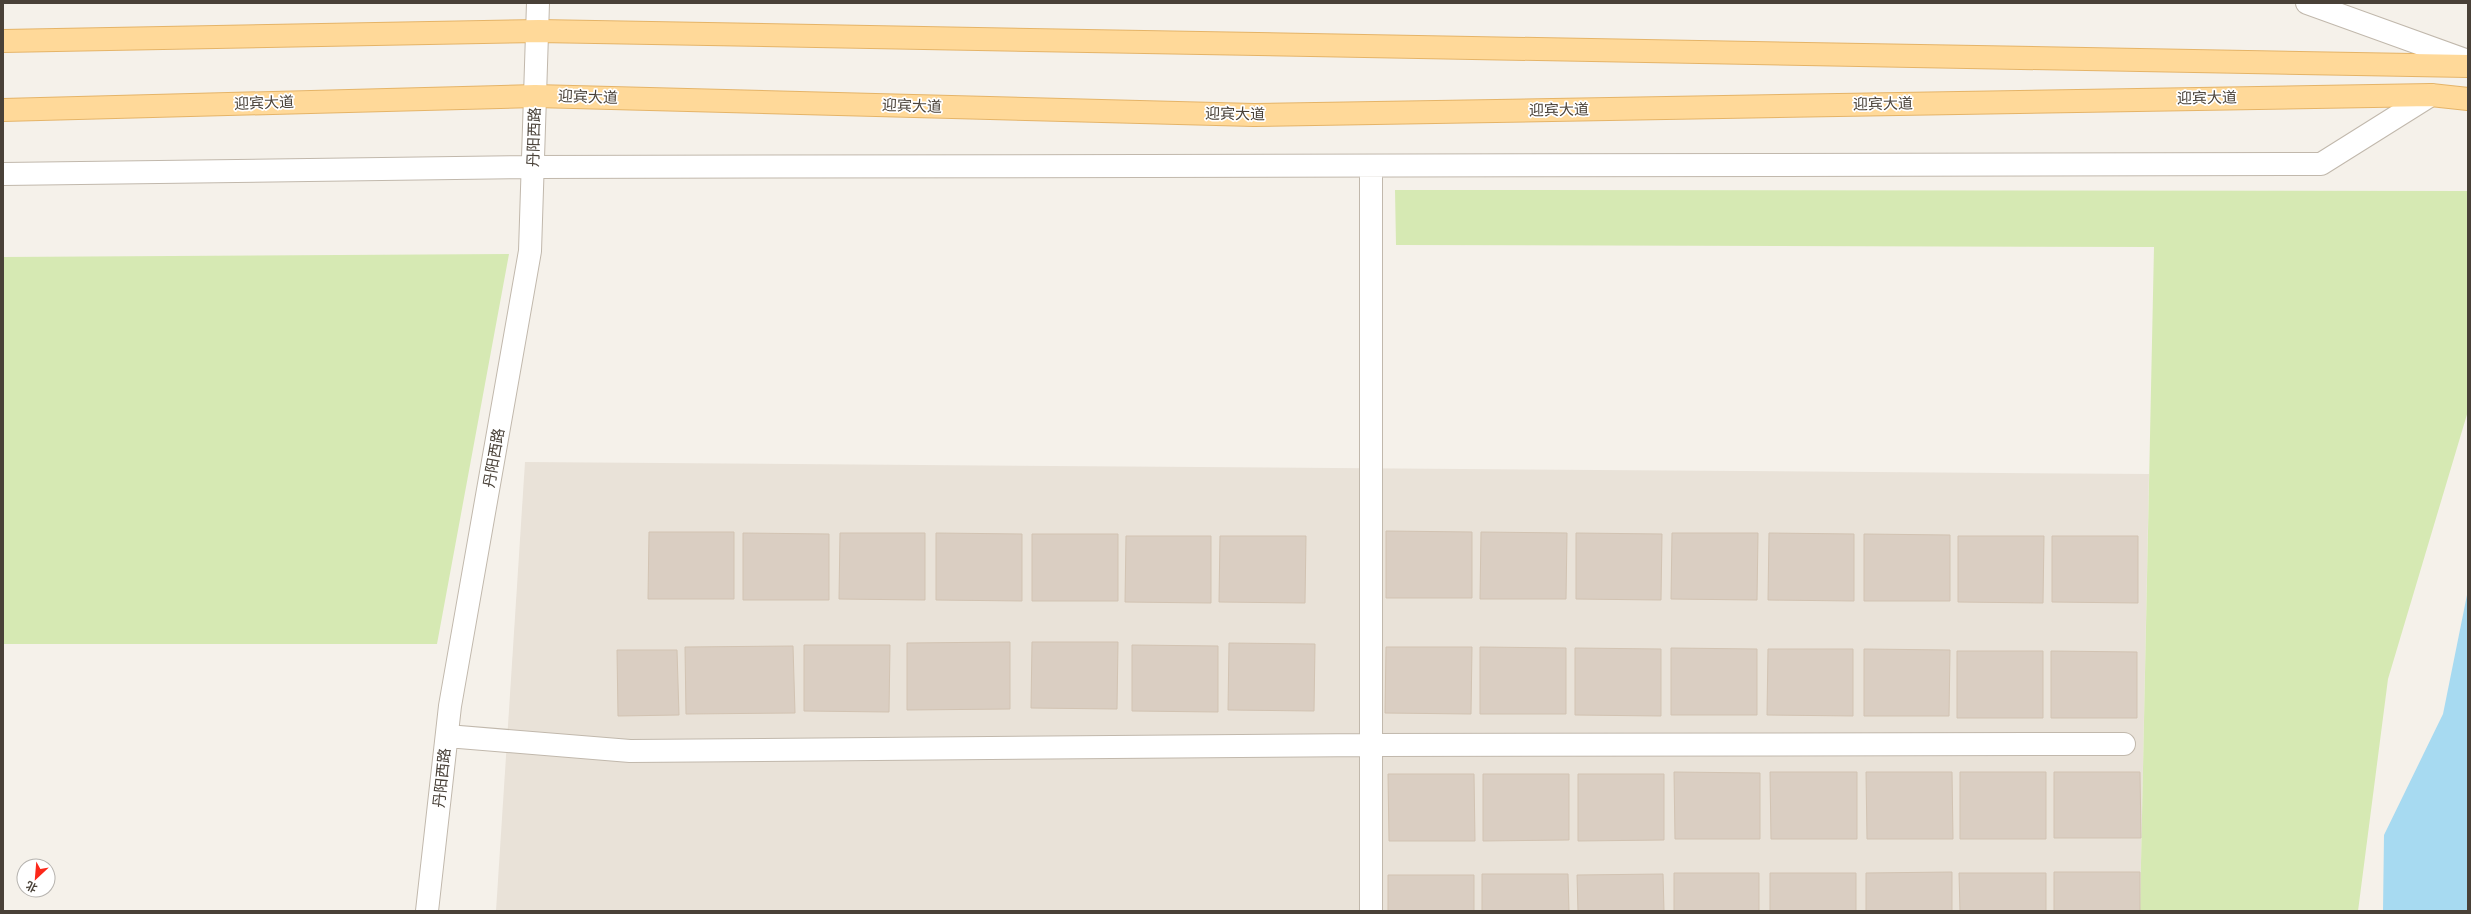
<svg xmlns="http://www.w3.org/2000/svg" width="2471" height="914" viewBox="0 0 2471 914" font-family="'Exo 2','Noto Sans SC',sans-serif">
<rect width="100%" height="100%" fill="#f5f1ea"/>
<path fill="#e9e2d8" d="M525 462 2149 474 2140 911H496Z"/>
<path fill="#d6e9b3" d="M1395 190 2468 191V411L2388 679 2358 911H2140L2154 247 1396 245Z
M509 254 437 644H3V257Z"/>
<path fill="#a7daf1" d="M2468 590V911H2383L2384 835 2443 714Z"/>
<path fill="#dacec2" stroke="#d2c3b2" d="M1386 531 1472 532V598H1386Z
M649 532H734V599H648Z
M1481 532 1567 533 1566 599H1480Z
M743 533 829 534V600H743Z
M840 533H925V600L839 599Z
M936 533 1022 534V601L936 600Z
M1576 533 1662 534 1661 600 1576 599Z
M1672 533H1758L1757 600 1671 599Z
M1769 533 1854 534V601L1768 600Z
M1032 534H1118V601H1032Z
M1864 534 1950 535V601H1864Z
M1126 536H1211V603L1125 602Z
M1220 536H1306L1305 603 1219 602Z
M1958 536H2044L2043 603 1958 602Z
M2052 536H2138V603L2052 602Z
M1010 642V709L907 710V643Z
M1032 642H1118L1117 709 1031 708Z
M1229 643 1315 644 1314 711 1228 710Z
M804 645H890L889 712 804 711Z
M1132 645 1218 646V712L1132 711Z
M793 646 795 713 686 714 685 647Z
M1386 647H1472L1471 714 1385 713Z
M1480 647 1566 648V714H1480Z
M1575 648 1661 649V716L1575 715Z
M1671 648 1757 649V715H1671Z
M1768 649H1853V716L1767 715Z
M1864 649 1950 650 1949 716H1864Z
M617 650H677L679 715 618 716Z
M1957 651H2043V718H1957Z
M2051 651 2137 652V718H2051Z
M1674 772 1760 773V839H1675Z
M1770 772H1857V839H1771Z
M1866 772H1952L1953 839H1867Z
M1960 772H2046V839H1960Z
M2054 772H2140L2141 838H2054Z
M1388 774H1474L1475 841H1389Z
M1483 774H1569V840L1483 841Z
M1578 774H1664V840L1578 841Z
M1952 872V911H1866V873Z
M2054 872H2140V911H2054Z
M1674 873H1759V911H1674Z
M1770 873H1856V911H1770Z
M1959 873H2046V911H1960Z
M1482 874H1568L1569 911H1482Z
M1663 874 1664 911H1578L1577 875Z
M1388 875H1474V911H1388Z"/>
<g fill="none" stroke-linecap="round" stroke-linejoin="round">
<defs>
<path id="minor" d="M2307 3 2468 61
M1371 167V911
M3 174 533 167 2321 164 2431 95
M447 736 630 751 1371 745 2124 744
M427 911 450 706 530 251 538 3"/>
<path id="major" d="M3 41 539 31 2468 66
M3 110 535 96 1254 115 2431 95 2468 99"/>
</defs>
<use href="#minor" stroke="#c1b8ac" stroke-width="24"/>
<use href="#major" stroke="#e5b468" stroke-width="24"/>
<use href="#minor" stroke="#fff" stroke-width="22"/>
<use href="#major" stroke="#ffd999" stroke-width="22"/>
</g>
<g text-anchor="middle" stroke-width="3.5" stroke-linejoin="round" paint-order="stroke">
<g font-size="15" fill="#494138" stroke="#fff">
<text transform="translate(588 97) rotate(2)" y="5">迎宾大道</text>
<text transform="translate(2207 98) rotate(-1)" y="5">迎宾大道</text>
<text transform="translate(264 103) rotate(-2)" y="5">迎宾大道</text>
<text transform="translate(1883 104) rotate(-1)" y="5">迎宾大道</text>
<text transform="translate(912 106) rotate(2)" y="5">迎宾大道</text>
<text transform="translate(1559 110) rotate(-1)" y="5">迎宾大道</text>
<text transform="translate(1235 114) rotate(1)" y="5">迎宾大道</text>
<text transform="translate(534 137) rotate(-88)" y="5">丹阳西路</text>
<text transform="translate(494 458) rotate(-80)" y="5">丹阳西路</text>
<text transform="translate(442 778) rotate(-84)" y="5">丹阳西路</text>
</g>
</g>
<rect width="2471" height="914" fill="none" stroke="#494138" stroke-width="8"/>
<g transform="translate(36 878) rotate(206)"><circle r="19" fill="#ffffff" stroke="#b6b3af"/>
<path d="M0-3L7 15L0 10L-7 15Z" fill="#fc281a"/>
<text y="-6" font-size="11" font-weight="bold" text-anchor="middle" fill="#494138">北</text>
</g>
</svg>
